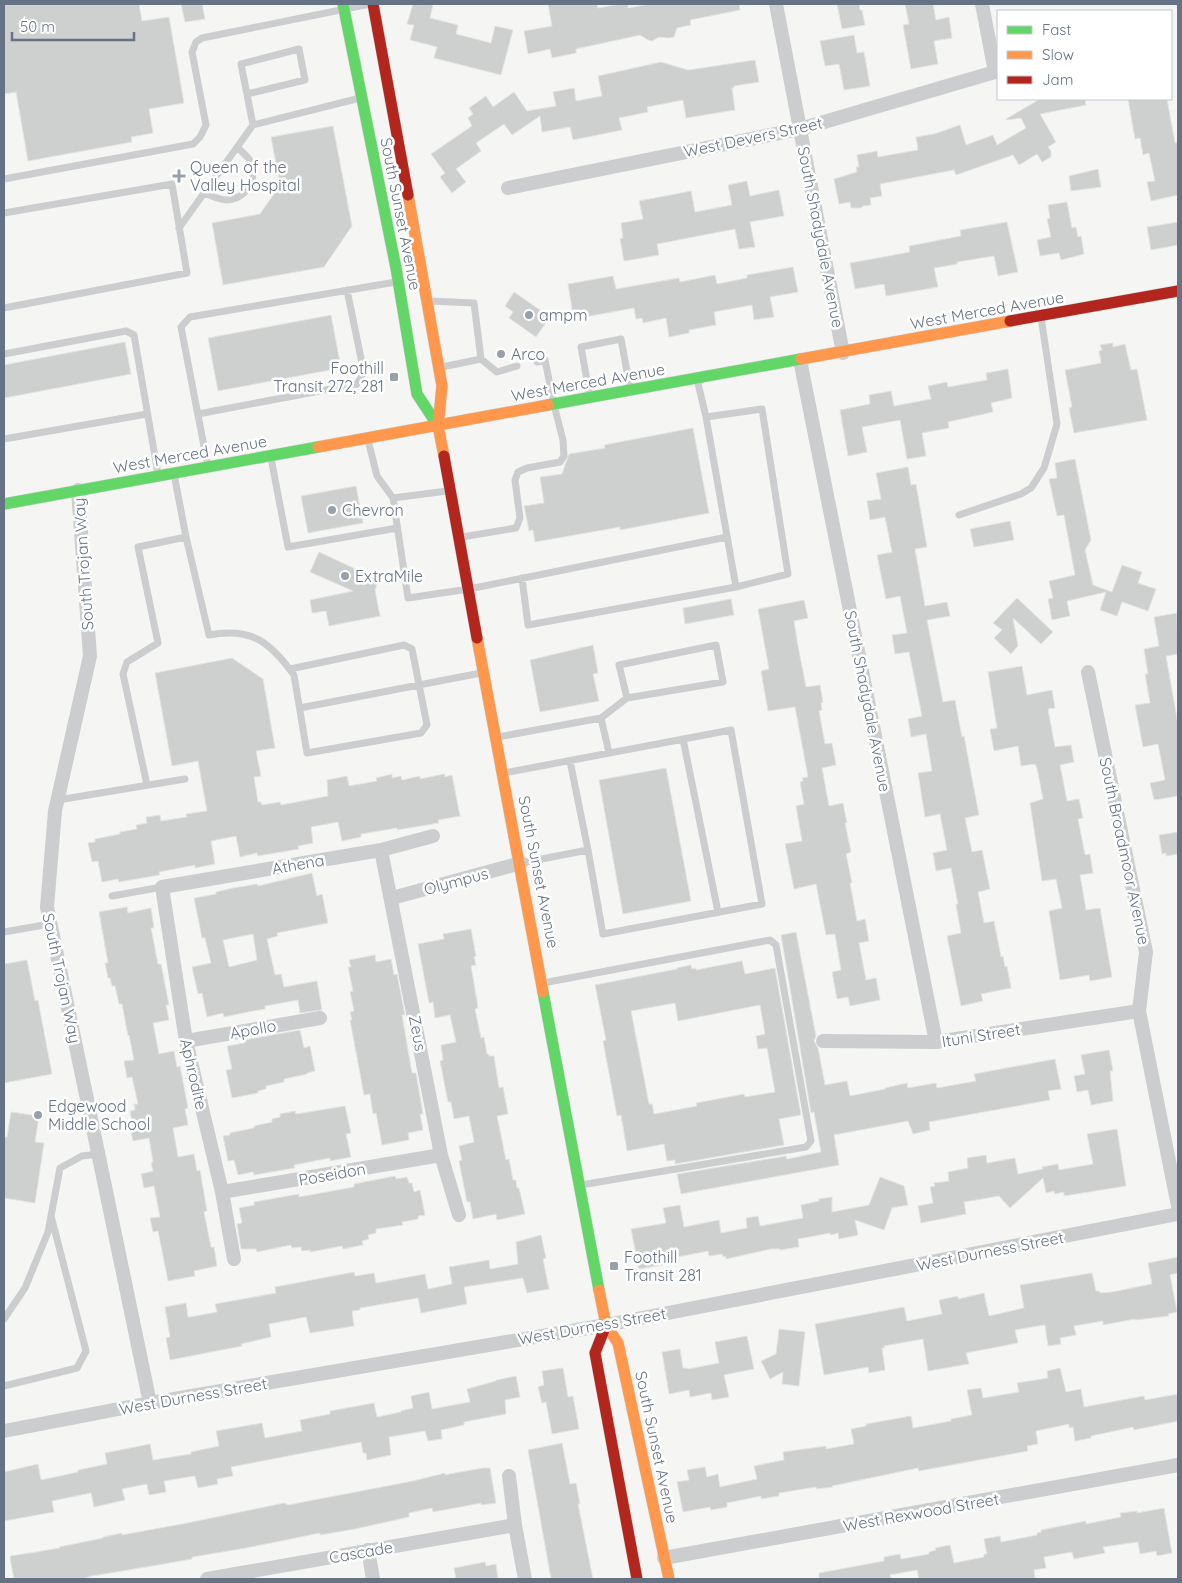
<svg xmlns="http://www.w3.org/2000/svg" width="1182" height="1583" viewBox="0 0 1182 1583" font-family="Quicksand,sans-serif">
<rect width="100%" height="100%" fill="#f5f5f3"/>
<path fill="#cecfcf" stroke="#e4e4e3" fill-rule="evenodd" d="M4 4H139L142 21 169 17 184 103 149 109 153 133 131 137 132 142 28 161 16 92 4 94Z
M181 4H202L205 19 185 22Z
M413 4H433L430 18 458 25 456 34 491 43 495 26 513 30 501 75 434 58 437 47 410 40 414 25 407 24Z
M548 4H597L598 8 621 4H628V8L650 4H739L740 10 690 20 691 25 677 28 674 37 669 38 659 37 652 41 648 40 640 35 576 49V53L552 58 550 49 528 54 524 31 552 26Z
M837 4H859L860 10H862L865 25 842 29Z
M905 4H933L936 20 949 17 952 38 934 41 938 64 911 69 903 25 909 24Z
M854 35 857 53 864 52 870 86 844 90 839 64 825 66 820 41Z
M755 60 759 82 734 86V88H732L735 110 686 118 683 100 647 107 648 112 619 118 622 130 573 140 570 127 542 132 540 116 512 135 504 124 476 143 481 151 456 169 466 182 452 193 440 177 445 173 431 154 472 126 468 118 473 114 469 108 486 96 493 107 514 92 527 111 556 106 553 92 574 88 576 101 602 96 598 76 661 62 688 70Z
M1040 99H1085L1086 105 1040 114 1056 142 1048 147 1051 151V157L1042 162 1037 154 1019 165 1013 155 956 175 954 170 880 184 882 196 870 198 871 205 863 206 861 208H851L850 202 839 204 834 179 857 172 856 167H859L857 155 877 151 878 157 918 150 916 137 934 134 960 125 966 145 993 135 997 145 1026 128 1021 118 1007 120 1006 119Z
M1128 99H1167L1175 143 1178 142V195L1151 201 1147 182 1155 181 1149 153 1143 155 1140 138 1135 139Z
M333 126 352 226 324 267 223 285 212 223 260 214 280 185 271 137Z
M1098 169 1101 187 1071 191 1069 176Z
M747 181 750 196 779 190 784 216 750 222 755 247 739 249 735 229 657 244 659 255 624 261 620 239 623 238 621 223 643 219 639 201 691 191 695 212 732 205 728 185Z
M1067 202 1072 228 1076 227 1078 237 1081 236 1084 254 1061 260 1059 253 1040 256 1037 240 1051 237 1047 219 1050 218 1048 205Z
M1007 222 1018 272 998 276 994 256 957 262V264L934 268 938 287 886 296 884 284 855 289 850 263 910 252 909 246 961 236 960 230Z
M1178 222V245L1151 250 1147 227Z
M793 267 798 292 770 297 774 317 754 320 752 305 714 312 716 325 689 330V333L669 337 666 318 643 323 642 318 636 319 634 308 579 318 578 314 573 315 568 284 613 276 616 289 679 278 680 282 715 275 717 284 747 278V275Z
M514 292 550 317 536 337 509 318 513 312 505 306Z
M331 315 341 368 218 391 208 338Z
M125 342 131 374 4 398V365Z
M1113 343V347L1125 344 1131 370 1137 369 1147 420 1074 433 1069 408 1072 407 1065 370 1101 363 1099 351 1102 350 1100 345Z
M1008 369 1012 398 991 403 993 412 948 422 949 428 922 433 926 456 907 459 900 420 862 427 867 452 848 456 840 410 870 404 869 395 891 391 894 406 931 399 928 386 947 382 948 387 987 380 986 373Z
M693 428 709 513 620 530V527L535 542 533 530 529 531 524 506 544 503 540 477 562 474 569 454 605 448 604 445Z
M1075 459 1091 540 1085 550 1093 585 1112 592 1122 565 1142 572 1138 583 1156 589 1148 611 1122 602 1117 616 1100 610 1106 592 1067 601 1070 616 1052 620 1048 599 1053 598 1049 581 1075 575 1064 515 1057 516 1049 479 1057 478 1055 463Z
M908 467 911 485 916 484 927 547 915 549 925 606 947 602 950 616 927 620 943 702 955 700 962 737 964 736 968 757 979 815 965 818 972 852 982 850 990 889 978 892 984 923 994 921 1001 957 1003 956 1005 967 1007 966 1011 988 981 994 983 1001 961 1006 947 936 961 933 956 904H958L951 868 936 871 933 853 947 850 940 814 925 817 918 773 932 771 926 734 911 737 908 719 922 716 909 652 895 654 892 635 907 633 900 596 886 599 881 575 877 555 892 552 885 517 870 520 867 501 881 499 876 473Z
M356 486 363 523 308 533 301 496Z
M1010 521 1014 540 974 547 970 529Z
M319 552 379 580 375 590 380 616 329 626 326 611 312 613 310 600 353 591 310 572Z
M1017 598 1053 632 1041 644 1013 618 1018 646 1011 654 994 638 1002 630 993 623Z
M731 599 734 615 685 624 683 608Z
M804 600 808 618 794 621 798 646 806 687 820 685 823 702 821 703 822 710 819 711 825 744 832 743 836 765 822 768 829 806 843 803 847 823H845L851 852 846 854 852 883H850L857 921 865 919 869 941 859 943 866 980 876 978 880 1000 850 1006 848 997 837 999 832 972 841 970 835 934 826 935 816 884 794 889 785 844 802 841 796 806 804 804 800 782 803 781 802 778 808 777 795 707 768 711 761 671 769 669 758 609Z
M1177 613 1178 654 1166 656 1178 724V796L1154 800 1150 783 1165 780 1158 744 1143 747 1135 705 1150 703 1145 674H1148L1144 649 1159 646 1154 617Z
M593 645 598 673 593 674 599 701 540 712 530 660Z
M232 658 263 679 275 748 256 751 261 776 254 777 258 802H261L262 805 280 802 281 805 328 796 327 780 347 776 349 786 377 781 376 778 392 774V778L401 776 402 780 420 776V779L444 774 445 777 452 775 460 816 438 820 439 823 397 830V828L361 834V837L342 841 338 822 311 827 313 843 298 846 299 849 258 856 257 853 240 857 236 836 211 841 215 864 195 868V865L159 872 160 875 119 882 118 879 102 882 98 861 92 862 88 843 95 842V839L120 834V832L137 829 136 825 147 823 146 817 160 815 161 821 187 817 186 814 207 811 198 761 172 766 155 673Z
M1022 666 1027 695 1052 690 1055 708 1048 709 1055 747 1071 745 1074 762 1060 765 1067 801 1079 799 1083 818 1078 819 1085 855 1090 854 1093 873 1080 875 1086 910 1100 908 1112 977 1090 981 1089 975 1060 980 1049 911 1062 908 1056 879 1042 881 1030 803 1043 799 1037 768 1035 764 1021 766 1018 746 994 751 990 729 997 728 988 672Z
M666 768 691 901 623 914 599 780Z
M1178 832V854L1166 856V853L1162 854 1159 835Z
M312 873 317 896 322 894 328 923 277 933 278 936 267 939 275 975 281 974 284 987 317 981 322 1010 300 1013 298 1000 265 1006V1009L248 1012 224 1017 223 1013 207 1017 202 993 198 994 192 967 211 963 205 938H202L194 898 216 894V892L233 888 257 884 258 886ZM253 934 257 960 229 967 223 940Z
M127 907 128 913 151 908 154 928H151L158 964H161L169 1005H166L169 1020 153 1023 159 1054 174 1051 177 1067 180 1066 188 1108 185 1109 188 1125 173 1128 178 1157 194 1154 197 1171 200 1170 207 1211 204 1212 211 1247H214L217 1266 194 1271 195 1276 168 1281 158 1231 153 1232 150 1218 160 1217 154 1186 144 1188 141 1174 153 1171 151 1163 153 1162 149 1138 133 1141 129 1122H132L130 1111 135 1110 134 1104H138L132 1077 127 1078 124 1061 134 1060 129 1035 128 1036 122 1004H119L115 986H112L110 978H108L105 963H108L99 912Z
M471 929 476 956 474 957 476 965 471 966 477 1001 478 1008 475 1009 481 1038 484 1037 487 1054H489V1056H494L499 1088 503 1087 508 1114 497 1116 506 1160 509 1159 513 1180H516L517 1188H519L525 1214 497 1220 496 1214 473 1219 470 1202H467L459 1161 462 1160 459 1146 474 1142 469 1116 454 1119 451 1102H448L440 1061 443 1060 441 1045 456 1042 450 1015 435 1018 433 1002 429 1003 418 944 444 939 443 934Z
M796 932 816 1036 814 1041 818 1048 825 1085 847 1081 850 1096 885 1089V1088L907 1083 908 1088 936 1083 937 1088 976 1081 974 1074 1055 1059 1061 1089 1048 1091 1050 1100 929 1122 930 1130 913 1134 908 1121 834 1135 839 1165 681 1194 677 1174 786 1156 787 1159 821 1152 814 1112 811 1113 781 935Z
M375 955 376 962 391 959 394 975 397 974 405 1015H402L412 1073H416L423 1114H420L423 1130 408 1133 409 1140 382 1145 376 1113 373 1114 370 1094 364 1095 350 1020H352L350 1012 354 1011 350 992 353 991 348 967H351L349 960Z
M27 960 35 1001 38 1000 52 1074 4 1083V964Z
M742 961 745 974 775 968 801 1115 779 1119 784 1145 675 1164V1160L667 1161 664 1144 627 1151 621 1115 617 1116 603 1041 606 1040 595 985 677 969V968L691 965 692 969 696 968V970ZM675 1003 678 1021 760 1005 765 1034 756 1036 758 1049 767 1048 775 1092 745 1097 744 1094 696 1103 697 1106 654 1114 652 1104H649L631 1011Z
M300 1030 304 1048 310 1046 315 1071 307 1073V1074L284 1079V1082L266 1086V1089L258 1091V1093L232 1098 226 1070 232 1069 227 1046 244 1043V1040Z
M1109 1050 1113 1071H1110L1113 1101 1091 1105 1088 1090 1077 1092 1074 1076 1085 1074 1081 1055Z
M345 1106 351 1133 346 1134 351 1157 330 1161V1158L294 1165 295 1168 254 1175 253 1172 238 1175 234 1160 228 1161 223 1136 230 1135V1133L254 1128V1126L272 1122V1119L280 1117V1114L295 1111 296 1114Z
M11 1112 39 1116 35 1142 44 1143 35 1203 4 1198V1137H7Z
M1117 1129 1126 1186 1064 1196V1192L1055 1194 1054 1191 1046 1193 1043 1178 1010 1208 999 1196 964 1202 966 1214 921 1223 918 1206 933 1203 930 1187 935 1186 934 1183 949 1181 948 1172 968 1168 967 1158 986 1155 987 1163 1015 1158 1018 1174 1043 1169 1042 1167 1058 1164 1059 1170 1093 1164 1087 1134Z
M395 1176 396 1179 407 1177 409 1183H412L414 1192 420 1190 425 1215 418 1216V1219L402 1222 403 1225 376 1229V1233L368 1235 369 1239 362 1241 363 1245 343 1249 342 1246 310 1252V1250L302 1251 301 1247 292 1248 291 1245 257 1252 256 1249H241L237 1224 242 1223 239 1208 254 1205V1202L299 1194V1197L354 1187V1184Z
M880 1177 904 1186 908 1205 892 1208 884 1230 855 1220 858 1235 839 1239 838 1233 830 1235V1233L798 1239 799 1247 780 1250V1249H771L726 1259 725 1256 723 1257 722 1254 709 1256 708 1251 678 1257 679 1262 639 1269 631 1229 666 1223 663 1208 680 1205 684 1227 719 1220 721 1233 747 1228 746 1218 758 1216 760 1226 803 1218 801 1205 819 1201V1199L832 1197V1212L869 1205Z
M541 1235 546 1258 543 1259 549 1289 527 1293 523 1278 464 1287 467 1304 421 1313 418 1298 360 1308V1310L352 1311 354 1326 310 1333 306 1317 269 1324 271 1337 241 1344 242 1346 170 1360 166 1338 170 1337 165 1307 186 1303 188 1317H190L217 1312 215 1304 276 1293 275 1287 354 1272 355 1276 374 1273 376 1283 425 1274 428 1289 452 1284 449 1267 489 1260 490 1269 518 1264 516 1242Z
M1178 1257V1273L1170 1275 1177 1312 1168 1314 1169 1316 1135 1320V1319L1103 1325V1321L1074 1326 1076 1335 1060 1338 1061 1344 1048 1346 1045 1325 1015 1330 1018 1343 966 1353 969 1364 928 1371 923 1339 884 1346 885 1348H882L885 1370 869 1373 868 1367 824 1375 815 1324 904 1307 907 1321 942 1314 939 1300 958 1296V1299L984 1293 989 1316 1024 1308 1020 1285 1092 1273 1096 1291H1099L1100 1293 1112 1292 1152 1284 1148 1263Z
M779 1329 805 1332 799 1386 782 1384 783 1372 770 1379 761 1361 776 1354Z
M747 1336 754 1369 724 1375 729 1397 712 1400 711 1393 690 1397 689 1390 669 1394 662 1352 680 1349 683 1368H687L688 1369 719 1363 715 1342Z
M563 1368 568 1397 573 1396 579 1429 552 1434 546 1402 542 1403 538 1387 544 1385 542 1371Z
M1060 1368 1066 1392 1081 1389 1084 1407 1144 1396 1145 1400 1178 1394V1421L1134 1430 1133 1427 1091 1436V1438L1075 1441 1073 1427 1069 1428V1424L1036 1431 1038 1444 1027 1446 1028 1451 919 1471 918 1468 832 1486 833 1487 817 1489 816 1487 779 1493V1496L761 1499V1496L727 1503V1507L711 1510 710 1507 683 1512 677 1482 689 1480 687 1470 705 1467 707 1477 718 1474 720 1487 757 1479 754 1466 784 1460 783 1452 826 1446V1449L854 1444 851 1429 866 1426V1424L911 1416 913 1428 951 1421V1419L972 1415 967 1390 981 1388 983 1398 1019 1392 1017 1383 1048 1378 1047 1371Z
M516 1376 520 1397 505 1400 506 1414 464 1422V1425L441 1430 442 1439 428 1441 425 1431 389 1437 391 1455 367 1460 366 1453H363L361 1442 231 1467 233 1476 217 1479 218 1484 198 1488 195 1476 164 1481 166 1492 149 1495 147 1484 122 1489 125 1500 94 1507 91 1493 52 1501 54 1512 4 1521V1472L38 1464 41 1480 78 1472V1470L107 1464 105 1453 150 1444 153 1460 191 1454V1452L219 1446 216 1431 262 1423 265 1438 302 1431 300 1420 330 1414V1411L374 1403 377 1417 401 1412V1411L413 1408 411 1396 429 1392 432 1409 470 1402 467 1389 496 1381V1380Z
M562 1443 570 1484 576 1483 580 1504H578L593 1579H551L528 1450Z
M483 1468H490L496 1503 481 1505V1503L433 1512 432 1508 409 1513V1517L355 1529 320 1535V1533L246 1548 192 1557V1559L158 1565 92 1576 85 1578V1579H14L10 1558 11 1556 60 1548 59 1547 103 1538V1537L122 1533V1535L187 1523 284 1503 288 1505 413 1481 445 1473V1475L449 1474Z
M1164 1508 1172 1553 1157 1556 1156 1551 1140 1554 1138 1542 1103 1547 1105 1553 1074 1559 1072 1552 1044 1557 1046 1568 1034 1570 1035 1579H919L917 1570 890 1575 891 1579H819V1573L884 1561V1557L900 1554 901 1559 929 1554V1552L936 1550 935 1548 950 1545 954 1563 984 1557V1554H987L984 1539 1000 1536 1001 1542 1037 1535V1533L1041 1532V1530L1086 1521V1524L1121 1517 1120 1513 1137 1511V1513Z
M485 1562 486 1566 496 1564 498 1579H456L454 1568Z"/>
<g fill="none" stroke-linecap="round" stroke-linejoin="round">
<defs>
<path id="fast" d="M343 4 396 268 417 394 438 426
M548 405 801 359
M4 504 318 447
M543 992 599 1290"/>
<path id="slow" d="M408 195 442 386 438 426 444 456
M801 359 1010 321
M318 447 548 405
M477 638 543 992
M599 1290 606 1325 618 1343 669 1579"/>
<path id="jam" d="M373 4 408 195
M1010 321 1178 291
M444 456 477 638
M606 1325 595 1353 637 1579"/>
</defs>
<use href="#fast" stroke="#d2d3d3" stroke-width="12"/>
<use href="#slow" stroke="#d2d3d3" stroke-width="12"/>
<use href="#jam" stroke="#d2d3d3" stroke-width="12"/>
<path stroke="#cccdce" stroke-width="7" d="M247 94 305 80 299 49 241 64C245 84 249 104 253 125
M4 179 193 144 200 137 206 125 192 52 196 42 202 38 370 4
M204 193C211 196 220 200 227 200 247 199 260 176 249 159 246 155 241 151 238 148
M4 213 172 184 187 273 4 308
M179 228 253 125 360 98
M430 301 474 303 481 359 497 372 517 366
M4 354 126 331 134 335 158 474
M442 367 481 359
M697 379 706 417 762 409 788 574 736 587 706 417
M590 397 581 347 621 339 630 388
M198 414 357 384 364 373 347 290
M4 439 147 414
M368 440 377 476 393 498
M271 458 288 547 397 528
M208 467 181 327 190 317 396 282
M174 474 186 537
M447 491 393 498 408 598 469 589 727 537
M959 515 1021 494 1031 488 1044 468 1057 424 1041 317
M462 537 516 528 520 518 515 480 518 472 527 468 560 462 564 456 563 440 554 405 545 360 537 362
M522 578 528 625 736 587
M300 708 481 673
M498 737 601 718
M683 739 718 912
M609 753 601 718 627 698 723 682 716 645 619 665 627 698
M504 773 731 730 762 904 603 934 588 850
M147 785 123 674 127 662 158 643 138 547 186 537 209 635C252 627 270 642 294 675L307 753 421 733 427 725 412 649 404 645 290 669
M58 800 185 779
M521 863 588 850 570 761
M112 896 162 887
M4 932 50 924
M543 983 770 940 776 945 811 1141 806 1147 581 1185
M4 1319 25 1288 48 1232 60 1168 82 1156 98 1154
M4 1386 77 1368 86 1351 51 1216"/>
<path stroke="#cccdce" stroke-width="14" d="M776 4 843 353
M508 188 800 129 995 72 982 4
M800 360 936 1042
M78 490 90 656 55 811 47 907 150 1403
M1088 672 1146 952 1139 1011 1178 1206
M381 850 441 1155 459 1215
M392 898 521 863
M186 1041 320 1018
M823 1041 936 1042 1139 1011
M222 1192 441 1155
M234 1259 222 1192 186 1041 162 887 381 850 433 836
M4 1431 150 1403 606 1325 1178 1214
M509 1476 515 1525 525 1579
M368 1550 373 1579
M664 1558 1178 1465
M207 1579 515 1525"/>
<use href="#fast" stroke="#63d668" stroke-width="11"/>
<use href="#slow" stroke="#ff974d" stroke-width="11"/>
<use href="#jam" stroke="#b3261e" stroke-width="11"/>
</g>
<g fill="#97a0ab" stroke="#fff" stroke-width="2">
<path d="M176.5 168.5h5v5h5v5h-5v5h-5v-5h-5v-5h5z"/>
<circle cx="529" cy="315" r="5"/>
<circle cx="501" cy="354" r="5"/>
<rect x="389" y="372" width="10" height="10" rx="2.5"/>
<circle cx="332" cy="510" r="5"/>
<circle cx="345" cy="576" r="5"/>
<circle cx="38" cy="1115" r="5"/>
<rect x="609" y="1261" width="10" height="10" rx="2.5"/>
</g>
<g text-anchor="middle" stroke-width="5" stroke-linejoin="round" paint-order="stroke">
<g font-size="16" fill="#657384" stroke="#fff">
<text transform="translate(753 137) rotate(-12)" y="6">West Devers Street</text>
<text transform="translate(401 214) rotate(79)" y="6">South Sunset Avenue</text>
<text transform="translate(821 237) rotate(79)" y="6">South Shadydale Avenue</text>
<text transform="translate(987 310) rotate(-10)" y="6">West Merced Avenue</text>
<text transform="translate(588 382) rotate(-10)" y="6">West Merced Avenue</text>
<text transform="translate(190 454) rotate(-10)" y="6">West Merced Avenue</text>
<text transform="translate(83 564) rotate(-94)" y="6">South Trojan Way</text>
<text transform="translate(868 701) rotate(79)" y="6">South Shadydale Avenue</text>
<text transform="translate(1125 851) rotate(78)" y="6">South Broadmoor Avenue</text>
<text transform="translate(298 864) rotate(-10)" y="6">Athena</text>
<text transform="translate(539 872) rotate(79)" y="6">South Sunset Avenue</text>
<text transform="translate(456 881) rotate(-15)" y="6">Olympus</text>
<text transform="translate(62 978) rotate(78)" y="6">South Trojan Way</text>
<text transform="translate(253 1029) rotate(-10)" y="6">Apollo</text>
<text transform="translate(418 1033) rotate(79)" y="6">Zeus</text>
<text transform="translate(981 1035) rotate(-9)" y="6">Ituni Street</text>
<text transform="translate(194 1074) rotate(77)" y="6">Aphrodite</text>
<text transform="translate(332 1174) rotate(-10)" y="6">Poseidon</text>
<text transform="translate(990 1251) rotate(-11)" y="6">West Durness Street</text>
<text transform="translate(592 1326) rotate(-10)" y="6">West Durness Street</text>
<text transform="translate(193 1396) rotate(-10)" y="6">West Durness Street</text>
<text transform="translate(657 1447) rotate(78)" y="6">South Sunset Avenue</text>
<text transform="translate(921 1512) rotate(-10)" y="6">West Rexwood Street</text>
<text transform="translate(361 1552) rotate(-10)" y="6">Cascade</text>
</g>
<g font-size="16" fill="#657384" stroke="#fff" text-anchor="start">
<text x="190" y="173">Queen of the<tspan x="190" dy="18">Valley Hospital</tspan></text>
<text x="539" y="321">ampm</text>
<text x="511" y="360">Arco</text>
<text x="384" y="374" text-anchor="end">Foothill<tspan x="384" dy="18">Transit 272, 281</tspan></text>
<text x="342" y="516">Chevron</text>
<text x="355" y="582">ExtraMile</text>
<text x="48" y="1112">Edgewood<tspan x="48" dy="18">Middle School</tspan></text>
<text x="624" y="1263">Foothill<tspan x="624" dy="18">Transit 281</tspan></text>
</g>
</g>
<rect width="1182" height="1583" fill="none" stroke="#657384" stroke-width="10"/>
<rect x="997" y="10" width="175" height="90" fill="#ffffff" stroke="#c1c7ce"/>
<rect x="1007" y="26" width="25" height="8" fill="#63d668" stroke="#c1c7ce"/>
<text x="1042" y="35" font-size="15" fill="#657384">Fast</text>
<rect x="1007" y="51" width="25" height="8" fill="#ff974d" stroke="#c1c7ce"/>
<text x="1042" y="60" font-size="15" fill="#657384">Slow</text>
<rect x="1007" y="76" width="25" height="8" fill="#b3261e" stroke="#c1c7ce"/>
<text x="1042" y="85" font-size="15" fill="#657384">Jam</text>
<path d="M12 32v8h122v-8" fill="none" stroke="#657384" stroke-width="2.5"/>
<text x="20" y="32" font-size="15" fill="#657384" stroke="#ffffff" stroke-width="4" paint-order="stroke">50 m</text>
</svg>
